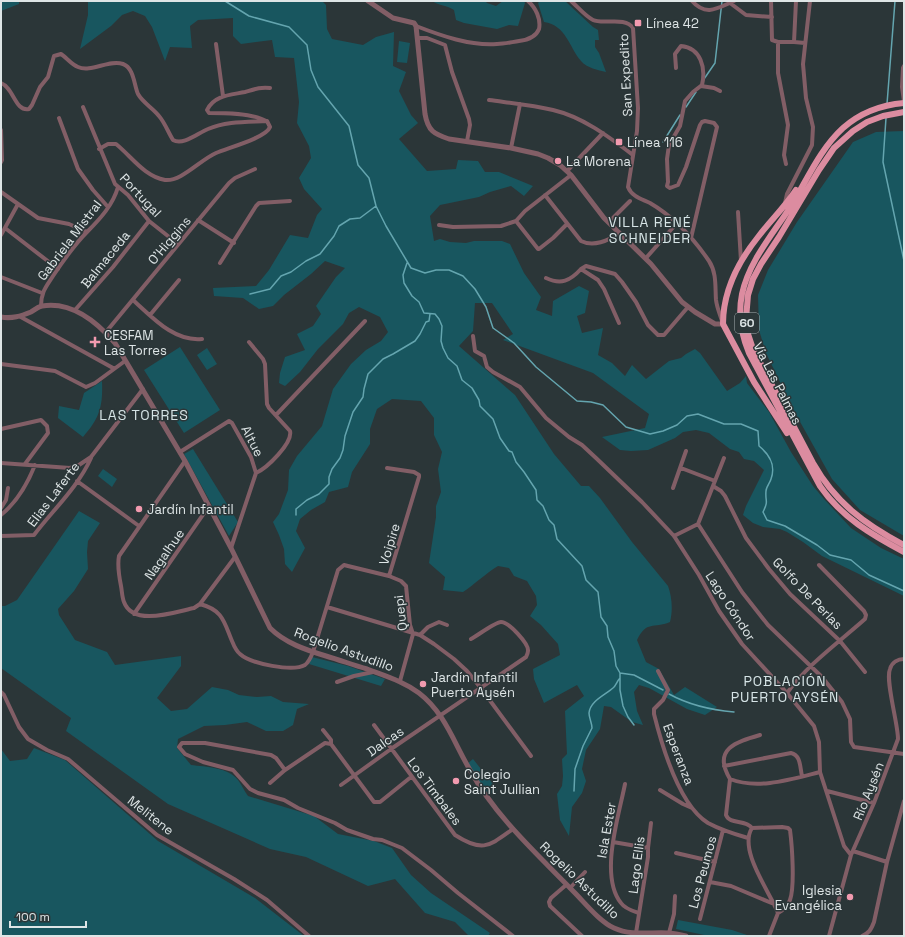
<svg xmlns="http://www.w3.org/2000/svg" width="905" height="937" viewBox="0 0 905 937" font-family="'Space Grotesk',sans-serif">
<rect width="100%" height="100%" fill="#2b3638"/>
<path fill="#18565f" d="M1 1H19V4L1 11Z
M88 1H322L326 5 327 29 332 39 363 45 376 37 394 32 393 66 406 72 399 91 411 115 418 123 399 139 427 171 456 169 458 160 478 161 485 172H499L533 186 524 196 511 186 490 192 479 197 440 205 430 216 434 241 440 239 450 242 466 243 474 241H502L510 244 524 273 541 297 536 310 552 316 553 301 579 286 589 291 585 313 577 316 582 333 603 328 598 355 612 363 625 376 632 365 646 379 669 361 681 358 686 354 695 349 700 353 727 391 740 383 746 376 747 383 769 412 791 452 813 486 824 499 851 528 881 548 904 559V596L822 556 803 542 787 532 780 529 763 527 753 523 743 515 746 506 764 470 754 461 744 459 739 452 730 449 709 433 696 430 683 432 675 438 648 450 631 451 620 450 602 437 645 428 649 414 593 373 503 340 513 334 492 303H475L473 331 459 346 515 395 554 454 581 486H589L600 498 632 542 668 586C672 597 673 610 670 622 653 629 647 620 637 640L646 662 659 669 674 695 685 687 717 707 705 715 687 709 649 688 639 685 634 692 637 711 643 725 632 722 611 707 604 706 600 729 586 750 582 769 586 781 582 793 572 807 569 836 560 820 557 794 562 786 563 776 562 759 567 754 565 711 584 696 577 685 544 703 534 679 533 669 560 655 558 644 541 625 530 616 537 605 536 596 527 581 514 576 509 568 498 566C485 574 475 584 463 592L443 590 445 577 429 563 436 517V506L441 492 438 469 442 452 434 435V418L421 401 392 399 377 409 370 429V444L352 472 348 487 329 492 325 502 311 510 300 519 296 531 305 548 292 572 285 564 284 549 279 535 273 522 279 514 288 490 289 470 297 456 322 426 333 389 351 364 366 350 381 341 388 332 380 317 359 307 349 313 343 324 318 349 300 372 285 386 279 383 280 373 285 357 305 350 297 334 313 326 321 314 316 306 336 277 345 268 325 261 311 274 284 295 273 306 259 309 243 298 214 296 213 288 256 286 269 270 290 235 308 238 317 215 322 209 304 189 299 178 311 158 309 146 297 123 299 102 294 58 275 57 272 40 241 44 233 36V18L198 20 190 26 192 48 170 47 165 61 152 27 145 16 133 11 122 15 111 26 80 49 88 15Z
M432 1H485L487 3 496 6 503 1H524L525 3 518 26 509 25 497 29 464 23 456 20 454 10C447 5 439 6 432 1Z
M540 1H565L593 27 598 30 599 40H595V47L599 53 606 72C598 70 587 68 581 61 569 47 566 25 544 22L538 3Z
M399 41 410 43 407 63 397 62Z
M904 131V536L860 510 832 479 794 411 766 353 759 330 758 295 768 270 797 222 853 142 876 132Z
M180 347 220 410 184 433 144 370Z
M207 348 217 364 207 370 197 355Z
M102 381C103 406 100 418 83 437L58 418 59 406 79 410 84 393Z
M193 449 238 522 229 536 184 454Z
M103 469 117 479 112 487 98 476Z
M79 511 100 523 88 541 87 552 88 569 74 591 58 609 59 615 75 640 107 652 115 665 181 656V666L157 698 171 711 187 709 212 687 228 690 239 695 257 697 271 696 283 702 309 704 297 709 293 725 283 731H266L247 722 225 725 204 726 178 739 177 748 191 765C206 767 228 767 238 780 242 785 244 791 248 796L314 816 338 834 374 841 392 848 411 875 431 893 490 933 488 936H469L455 922 425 913 395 879 368 886 306 857 270 849 168 804 66 731 71 718 1 668V606H5L17 600Z
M312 657 348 666 385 679 381 686 309 664Z
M34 748 65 760 158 841 255 898 304 936H1V749L10 761 27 759Z
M473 759 497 789 489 795 481 786 467 764Z
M678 920 732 930 750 936H709L676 929Z"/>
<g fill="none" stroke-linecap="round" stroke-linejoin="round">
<path stroke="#64a5af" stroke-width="1.5" d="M225 1 249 16 289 27 307 45 311 70 318 87 349 126 358 165 369 178 376 206 386 226 411 268 425 273 436 270H449L463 276 475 289 486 307 493 328 514 343 536 367 577 401 591 402 603 405 626 427 650 434 663 431 677 425 687 416 698 414 724 424H741L758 431 759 446C770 455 776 465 771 479 770 483 766 487 766 491 765 502 769 500 763 512L767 520 785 526 817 545 830 555 851 560 869 575 904 591
M704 79 715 63 722 1
M887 104 895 1
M686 107 696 92
M886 118 883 162 904 261
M663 142 680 115
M407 263 403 275 404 283 412 296 419 302 424 313 435 314 439 319 442 326 441 341 443 348 448 358 457 366 462 380 472 388 479 400 480 406 493 419 500 438 509 451 512 452 516 462 524 472 536 490 537 500 543 506 549 520 554 525 557 539 582 566 586 580 598 592 601 617 607 626 608 637 614 651 616 666 620 673V690L623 706 628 717 634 725
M250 294 270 289 281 276 291 272 306 261 320 254 334 236 339 226 350 219 360 218 376 206
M296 515V509L307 500 319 494 329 484V477L332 469 340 458 343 450 345 436 353 412 363 397 364 389 368 374 383 359 393 354 415 341 420 334 426 322 429 321 430 314
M620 673 634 675 663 690
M669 694C689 705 711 710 734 712
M574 791 575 769 583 746 592 728C592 723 589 718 589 713 590 701 605 695 613 688 616 686 617 681 620 678"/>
<path stroke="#825e66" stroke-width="4" d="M571 1C578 7 585 16 593 20 603 25 625 16 633 28L638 108 637 131 628 187C632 197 642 199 650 203 674 217 694 239 709 261 717 273 715 288 716 300 717 308 720 314 722 321
M692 1C706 17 718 8 734 1
M771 1 772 40 778 42H794
M796 1 794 42 805 43
M730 3 746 15 772 17
M416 26C442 36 470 46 497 44 505 44 512 42 519 41 527 40 536 37 539 29 541 19 536 8 528 1
M418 38H427L445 45 452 72 469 119 470 125 467 141
M778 42V73L788 125 784 155 786 164
M216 44 223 96
M904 66 903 68 902 87 904 101
M676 68 675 54 681 46C701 48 706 68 702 85L693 92 685 101 680 126 669 145 667 159 668 182 667 186 670 188 678 185 686 167 700 125 702 122 705 121 714 123 717 127 691 238
M1 83C14 88 15 112 29 109L32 105 40 87 48 77 54 56 61 54C67 58 71 64 78 67 91 73 109 59 123 64 134 68 134 85 138 94 143 103 153 108 159 116 165 123 168 132 173 140 183 146 198 133 208 129 226 121 247 122 267 121L270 127C266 138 227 148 216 153 200 160 181 182 165 180 144 176 132 157 116 144H108L99 149
M701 86 714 88 720 91
M489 100C511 103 532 105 553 110 583 117 609 137 633 155
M83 107 115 184 128 195 149 221 178 244
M59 118 78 169 93 190 108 207
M266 121C253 113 224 113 209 113L207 110C214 95 231 95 245 92 255 89 260 87 270 88
M511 148 520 104
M1 162 2 160 1 130
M567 171 603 133
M1 192 38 218 69 224 87 232
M545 195 581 241C593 247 609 241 618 233
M785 203 787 194 812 145 813 127 806 98 803 64 810 1
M738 212 741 261
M198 220 234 243
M516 221 525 211 571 175
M609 222 630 201
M439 225 453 227 501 226 516 221 538 249H539L553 238 567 224
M5 228 58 269
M1 235 18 204
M646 258 677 223
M220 263 256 206 259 203 290 201
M1 277 42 293
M546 278C561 285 570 281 581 269
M133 300C152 317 174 342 202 339
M41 306C41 292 46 287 53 276 63 261 74 245 87 232 100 219 113 205 118 187
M75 310 113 267 149 221
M150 315 179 280
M19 316 113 368
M619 323 604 289 598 280 581 269 586 266 615 274 622 282 636 302 648 325 658 335H664L688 307
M106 332 229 183 235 178 255 169
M473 336 475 351 484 356 487 367 493 372 520 387 546 418 569 437 582 445 596 458 642 502 674 536 699 575 719 611 742 644 787 693 814 726 819 742 820 772 844 846 851 855
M1 364 55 371 86 387 95 383 125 361
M276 415 365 321
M1 429 41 420 47 426 48 433 25 464
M180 452 229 421 232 423 251 457 256 473
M185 461 119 556C117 566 119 576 121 586 122 591 122 597 124 602 133 627 175 612 194 608L200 604 235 557
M1 463 70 468 79 465 91 457 143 389
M681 468 715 481
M77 481 139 526
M713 486 721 491 725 496 746 538 769 569 790 594 840 641 865 672
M673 488 686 451
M1 508 6 500 8 488
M1 515C17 502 27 485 35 465
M698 524 742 592 768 625 822 677 842 702 850 719 851 742 854 747 904 754
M698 524 724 458
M1 536 34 535C53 510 78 487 91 458
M674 536 698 524
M231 548 256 473C267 468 293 443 290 431L269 408 267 404 265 364 263 359 249 342
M389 576 401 581 406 586 410 625 413 634 400 681
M200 604C223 610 224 622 232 641 234 646 236 651 240 654 251 664 293 672 305 665 309 662 311 657 313 652L338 570 344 565 348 566 389 576 419 477V475L414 472 387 468
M327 607 420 635 434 644 454 659 467 671 480 687 531 756
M134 614 209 506
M420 635 428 627 439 622 447 625
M658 671 668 690 663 700 654 709V714C662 746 679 805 708 823 721 830 734 834 748 838
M337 682 354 676 373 672
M1 692 4 695 19 727 28 739 47 750 68 759 157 835 234 879 267 900 309 936
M787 693C808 664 838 643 865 619L866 615 864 611 819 565
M374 725 455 835C483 853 489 846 513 829
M323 730 331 740V744L374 802H380L411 777
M760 735C736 742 712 749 730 779 758 790 792 779 820 772
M724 766 791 753C801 755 800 768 802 776
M285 770 276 758 271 755 205 743H182L179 747 185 754 203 762 233 770 250 789 258 793 284 800 298 808 335 823 347 830 373 839 382 840 402 848 431 870 458 893 513 936
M730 779 726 815C730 825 745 819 752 828 738 850 770 892 778 913L769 936
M270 783 285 770 325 743 331 744
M625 784C619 815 599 876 621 903 625 909 633 911 639 913
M341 785 391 749 526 657C527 655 528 653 528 651 529 644 509 622 501 622 495 622 477 636 471 639
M660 790 683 804 692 808
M827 791 874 803
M752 828 782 827 788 828 790 830C792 845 795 886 790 900 788 906 783 910 778 913
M613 842 648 848
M853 851 887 862
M676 853 715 862
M710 882 731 886 774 904
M566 885 551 898 549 902 550 906 582 936
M570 888 585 872
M700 919 723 830
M636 933 648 857V848L651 823
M669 933 674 914 675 896
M829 936 851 855 874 803 898 739C898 723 885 680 890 669 892 662 898 659 904 659
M862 936C869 933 871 930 874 922L887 862 904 801"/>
<path stroke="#825e66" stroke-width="5" d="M368 1 393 18 414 23 416 26 425 114C428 131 434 134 449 139L511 148 538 154 548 158 560 165 571 175 604 218 651 264 682 302 695 312 715 324H723
M1 317C12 319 21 316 31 312 34 310 38 307 42 306 72 301 97 322 115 343L185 461 231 548 270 628C285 643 306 650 326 656 340 660 353 665 367 669 385 676 403 681 419 693 445 713 454 743 470 770 495 816 538 855 574 892 585 903 600 922 614 928 631 936 650 932 668 933 674 933 680 935 686 936"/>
<path stroke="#dc8ca0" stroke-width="6" d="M904 103C881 105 860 113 843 128 820 149 807 180 791 206 773 234 749 261 742 294 738 314 741 334 749 353L820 486C841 517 872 535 904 552
M904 112 883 116 867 122 853 131 834 148 819 170 779 237 761 264 753 279 748 295 746 319 748 334 753 349 813 463C835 502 864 524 904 545
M787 433 754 382 723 324C723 292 738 262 758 237 771 220 784 208 796 190"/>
</g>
<g fill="#f29aaf" stroke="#2b3638" stroke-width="1.5">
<rect x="634" y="19" width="8" height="8" rx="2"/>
<rect x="615" y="138" width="8" height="8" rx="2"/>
<circle cx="558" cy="161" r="4"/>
<path d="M93 336h4v4h4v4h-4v4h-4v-4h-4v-4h4z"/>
<circle cx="139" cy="509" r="4"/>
<circle cx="423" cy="684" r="4"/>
<circle cx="456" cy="781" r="4"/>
<circle cx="850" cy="897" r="4"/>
</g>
<g text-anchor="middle" stroke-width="3" stroke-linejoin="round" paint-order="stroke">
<rect fill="#2b3638" stroke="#a8b0b2" stroke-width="1" x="735" y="313" width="24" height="20" rx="3"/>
<g font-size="12" font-weight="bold" fill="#dee5e6">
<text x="747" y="327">60</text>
</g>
<g font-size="13" fill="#dee5e6" stroke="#2b3638" text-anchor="start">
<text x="646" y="28">Línea 42</text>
<text x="627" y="147">Línea 116</text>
<text x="566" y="166">La Morena</text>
<text x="104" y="340">CESFAM<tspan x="104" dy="15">Las Torres</tspan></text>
<text x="147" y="514">Jardín Infantil</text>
<text x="431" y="682">Jardín Infantil<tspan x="431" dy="15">Puerto Aysén</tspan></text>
<text x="464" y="779">Colegio<tspan x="464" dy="15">Saint Jullian</tspan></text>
<text x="842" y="895" text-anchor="end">Iglesia<tspan x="842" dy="15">Evangélica</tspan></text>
</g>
<g font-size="13" fill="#dee5e6" stroke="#2b3638">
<text transform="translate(625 75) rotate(-93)" y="5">San Expedito</text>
<text transform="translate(141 195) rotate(47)" y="5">Portugal</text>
<text transform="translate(69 240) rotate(-53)" y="5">Gabriela Mistral</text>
<text transform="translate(169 240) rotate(-50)" y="5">O'Higgins</text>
<text transform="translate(105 259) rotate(-51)" y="5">Balmaceda</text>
<text transform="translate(778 383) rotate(63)" y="5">Vía Las Palmas</text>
<text transform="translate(253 441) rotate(63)" y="5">Altue</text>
<text transform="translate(53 494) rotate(-53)" y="5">Elias Laferte</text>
<text transform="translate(389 544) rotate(-73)" y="5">Voipire</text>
<text transform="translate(164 554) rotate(-55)" y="5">Nagalhue</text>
<text transform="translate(808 593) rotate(46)" y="5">Golfo De Perlas</text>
<text transform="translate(731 606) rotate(57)" y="5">Lago Cóndor</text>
<text transform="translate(400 613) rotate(-97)" y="5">Quepi</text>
<text transform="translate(344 649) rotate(20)" y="5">Rogelio Astudillo</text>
<text transform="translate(385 741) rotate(-35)" y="5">Dalcas</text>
<text transform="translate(679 754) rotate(69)" y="5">Esperanza</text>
<text transform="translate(435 791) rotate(53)" y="5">Los Timbales</text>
<text transform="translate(868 791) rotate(-68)" y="5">Río Aysén</text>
<text transform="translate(151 815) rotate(38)" y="5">Melitene</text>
<text transform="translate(606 830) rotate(-80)" y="5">Isla Ester</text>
<text transform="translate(636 865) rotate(-83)" y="5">Lago Ellis</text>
<text transform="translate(702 872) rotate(-75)" y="5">Los Peumos</text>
<text transform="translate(580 880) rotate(44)" y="5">Rogelio Astudillo</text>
</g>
<g font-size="14" letter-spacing="1" fill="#d6e4e6" stroke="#2b3638">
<text x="650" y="227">VILLA RENÉ<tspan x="650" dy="16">SCHNEIDER</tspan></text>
<text x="144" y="420">LAS TORRES</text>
<text x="785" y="686">POBLACIÓN<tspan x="785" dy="16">PUERTO AYSÉN</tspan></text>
</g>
</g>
<rect width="905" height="937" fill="none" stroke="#dee5e6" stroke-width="4"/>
<path d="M10 921v6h76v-6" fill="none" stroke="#dee5e6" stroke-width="2"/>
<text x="16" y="921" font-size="12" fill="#dee5e6" stroke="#2b3638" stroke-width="3" paint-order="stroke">100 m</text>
</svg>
